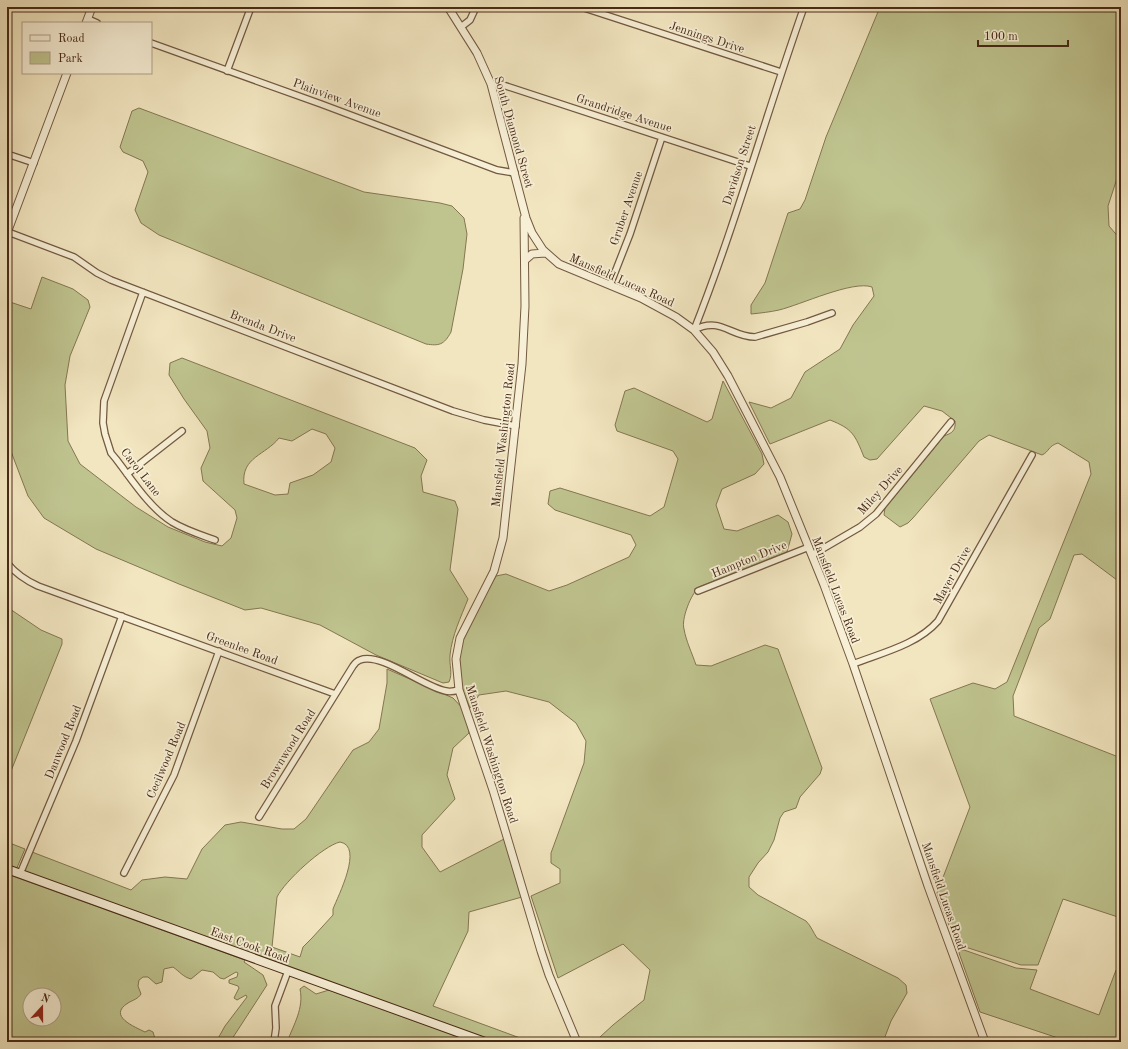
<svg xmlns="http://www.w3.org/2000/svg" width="1128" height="1049" viewBox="0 0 1128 1049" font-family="'Old Standard TT',serif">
<rect width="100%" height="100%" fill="#f2e6c0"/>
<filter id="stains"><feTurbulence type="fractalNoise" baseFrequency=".005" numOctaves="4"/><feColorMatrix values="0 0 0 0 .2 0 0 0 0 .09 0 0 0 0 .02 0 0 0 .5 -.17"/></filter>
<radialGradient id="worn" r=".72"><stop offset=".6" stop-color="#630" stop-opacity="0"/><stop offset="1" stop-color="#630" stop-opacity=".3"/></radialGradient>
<path fill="#bfc48f" stroke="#847752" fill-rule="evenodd" d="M880 7H1121V166L1108 206 1109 226 1121 240V583L1082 554 1074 555 1050 619 1039 628 1013 696 1014 716 1121 758V918L1063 899 1038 965H1021L956 944 937 893 970 807 930 699 973 683 995 689 1007 682 1091 474 1089 462 1058 443C1048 446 1049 452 1042 455L989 435 979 441 913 518 908 523 900 527 884 515 885 508 944 436C952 433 956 431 955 421L942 411 924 406 877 459 870 460 864 457C855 435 853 429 830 420L770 444 749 402 771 408 791 398 805 372 840 349 853 325 874 296 872 287C853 280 800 305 779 310 770 312 761 313 751 314V305L765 283 788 213 800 209 805 200 826 137Z
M139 108 364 192 440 203 452 206 464 218 467 234 463 269 451 332C444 345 439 346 426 344L159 235 141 223 135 210 148 172 143 161 123 152 120 147 132 111Z
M42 277 73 289 88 300 90 307 70 356 65 385 68 441 80 464 136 507 168 527 205 542 222 546 231 538 237 518 235 510 203 481 201 468 210 448 207 431 184 399 169 375 170 363 182 358 415 448 427 460 421 476 423 492 455 501 458 509 450 570 468 599C461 617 452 635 450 655 449 665 453 673 449 682L443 683 376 655 320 625 261 608 245 610 179 584 96 549 44 518 28 496 7 441V301L31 309ZM312 429 326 434 335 448 331 462 313 475 290 483 288 494 275 495 244 484C241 457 266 455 279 438L292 441Z
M723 381 762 454 764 464 755 474 722 489 716 505 724 529 737 531 778 515 788 522 792 534 787 552 699 587C691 594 681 619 684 629 686 641 692 653 696 665L711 666 765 645 778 649 822 768 820 774 800 797 796 808 784 812 780 818 774 840 768 852 758 863 749 877V887L758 895 806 921C811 926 813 932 817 938L898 978 906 985 907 993 891 1021 883 1042H597L600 1037 613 1025 644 1000 650 970 623 944 558 978 531 896 560 883V869L551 863V853L584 763 586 741 576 723 549 702 506 691 479 695 470 708 463 691 459 665 460 647 481 603 496 576 506 574 549 591 567 585 629 557 636 545 631 535 555 510 548 504 550 491 560 488 650 516 664 507 678 459 673 451 617 431 615 425 625 391 634 388 707 422 712 419Z
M7 607 41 630 62 639V644L7 781Z
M387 669 453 698 466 712 469 733 453 748 447 775 455 799 422 835V847L440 872 504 839 522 897 469 912 468 931 433 1006 531 1042H496L24 872 32 852 131 890 142 880 165 877 187 879 202 849 225 825 241 822 282 829H294L306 819 353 750 369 742 379 729 387 683ZM340 842C364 846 338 896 333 909V915L312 938 303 947 300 957 272 947 277 897C285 881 323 846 340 842Z
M7 842 25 849 16 870 7 866Z
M7 874 245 960 244 962 263 975 267 985 230 1042H216L225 1026 247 997 246 995 237 1000 234 998 239 988 238 986 229 983V980L237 977 238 973 236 972 224 979 220 978 213 972 202 970 191 979C183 977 179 971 173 967L164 969 162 982 156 984 148 977H143L139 980 138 986 141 994C138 999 133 1000 128 1003 107 1016 135 1027 145 1032L149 1030 153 1032 156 1042H7ZM30 995H54V1019H30Z
M960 950H964L1016 968 1037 970 1030 989 1099 1015 1116 970 1121 972V1042H1070L980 1012 959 953Z
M304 986 316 994 329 990 473 1042H287C294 1024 304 1008 300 989Z"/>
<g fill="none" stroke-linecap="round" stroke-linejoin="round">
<defs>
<path id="minor" d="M581 7 781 72
M88 19 97 23
M461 27 470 20 476 7
M151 43 321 104 497 170 515 173
M227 71 251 7
M491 84H500L750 166
M7 154 34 163
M8 232 74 257 97 273 111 280 453 411 484 420 516 426
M610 285 630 234 662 137
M143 292 104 401 103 423 105 434 111 453 116 459C133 481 149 507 172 522 185 530 201 535 215 540
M694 330C736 224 766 114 804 7
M694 330C720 316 731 337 755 337L807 322 832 313
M127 474 182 431
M812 555 860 527 876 514 951 422
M7 563C16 574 25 580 38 586L335 694
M698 591 809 547
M853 664C881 653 917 645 938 621L1032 455
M259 817 353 666C355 663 357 661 360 660 382 652 423 687 446 691 450 692 455 691 459 690
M124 873 174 775 219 651
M20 874 76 741 122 616
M274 1042 276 1028 275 1006 288 971"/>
<path id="tertiary" d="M448 7 477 53 491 84 526 218 532 233 543 250 559 264 641 298 676 317 694 330 700 337 713 352 728 376 780 477 824 585 853 664 928 886 985 1042
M86 23 92 7
M524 218 525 306 522 364 503 538 494 571 460 638 456 659 459 690 493 790 541 951 549 975 577 1042
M7 233 67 73
M525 260 532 254 545 253"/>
<path id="secondary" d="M7 869 485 1042"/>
</defs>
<use href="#minor" stroke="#725940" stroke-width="8"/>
<use href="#tertiary" stroke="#725940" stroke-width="9"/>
<use href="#secondary" stroke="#482a16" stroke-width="10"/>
<use href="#minor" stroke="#f7efd6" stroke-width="5.5"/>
<use href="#tertiary" stroke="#f7efd6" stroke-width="7"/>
<use href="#secondary" stroke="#f7efd6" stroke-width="8"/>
</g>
<g text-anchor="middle" stroke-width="3.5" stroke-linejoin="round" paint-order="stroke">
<g font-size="12" fill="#482a16" stroke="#f7efd6">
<text transform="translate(707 37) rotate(18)" y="4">Jennings Drive</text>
<text transform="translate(337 98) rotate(20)" y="4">Plainview Avenue</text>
<text transform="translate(624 113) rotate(18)" y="4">Grandridge Avenue</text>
<text transform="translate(514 132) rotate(74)" y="4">South Diamond Street</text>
<text transform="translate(739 165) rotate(-72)" y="4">Davidson Street</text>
<text transform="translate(626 208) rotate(-71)" y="4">Gruber Avenue</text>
<text transform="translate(622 280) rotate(24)" y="4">Mansfield Lucas Road</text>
<text transform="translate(263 326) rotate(21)" y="4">Brenda Drive</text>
<text transform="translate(503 435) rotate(-84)" y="4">Mansfield Washington Road</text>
<text transform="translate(141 472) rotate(52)" y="4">Carol Lane</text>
<text transform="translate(880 490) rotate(-48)" y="4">Miley Drive</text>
<text transform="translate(749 559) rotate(-22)" y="4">Hampton Drive</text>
<text transform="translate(952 575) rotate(-61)" y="4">Mayer Drive</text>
<text transform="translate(836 590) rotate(69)" y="4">Mansfield Lucas Road</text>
<text transform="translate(242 648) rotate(20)" y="4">Greenlee Road</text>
<text transform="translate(63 742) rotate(-68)" y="4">Danwood Road</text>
<text transform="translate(288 749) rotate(-58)" y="4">Brownwood Road</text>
<text transform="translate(492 754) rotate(72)" y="4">Mansfield Washington Road</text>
<text transform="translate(166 760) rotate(-67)" y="4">Cecilwood Road</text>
<text transform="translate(944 896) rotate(71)" y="4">Mansfield Lucas Road</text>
<text transform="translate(250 945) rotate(20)" y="4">East Cook Road</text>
</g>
</g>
<rect width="1128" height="1049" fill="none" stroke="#f2e6c0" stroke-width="24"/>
<rect x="8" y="8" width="1112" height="1033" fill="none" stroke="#482a16" stroke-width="2"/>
<rect x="12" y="12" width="1104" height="1025" fill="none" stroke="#482a16"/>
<rect x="22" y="22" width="130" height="52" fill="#f7efd6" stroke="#b1a089"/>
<rect x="30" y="35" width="20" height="6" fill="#f7efd6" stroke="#b1a089"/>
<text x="58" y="42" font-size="12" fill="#482a16">Road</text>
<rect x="30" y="52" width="20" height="12" fill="#bfc48f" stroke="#b1a089"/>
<text x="58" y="62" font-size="12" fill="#482a16">Park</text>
<g transform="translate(42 1007) rotate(21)"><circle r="19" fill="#f7efd6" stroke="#b1a089"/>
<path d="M0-3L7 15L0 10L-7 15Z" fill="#8f2418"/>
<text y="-6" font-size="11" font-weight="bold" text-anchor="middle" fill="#482a16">N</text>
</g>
<path d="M978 40v6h90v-6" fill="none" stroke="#482a16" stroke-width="2"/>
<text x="984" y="40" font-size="12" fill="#482a16" stroke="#f7efd6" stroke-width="3" paint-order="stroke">100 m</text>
<rect width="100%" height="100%" filter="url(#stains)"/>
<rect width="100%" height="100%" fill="url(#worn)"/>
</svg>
